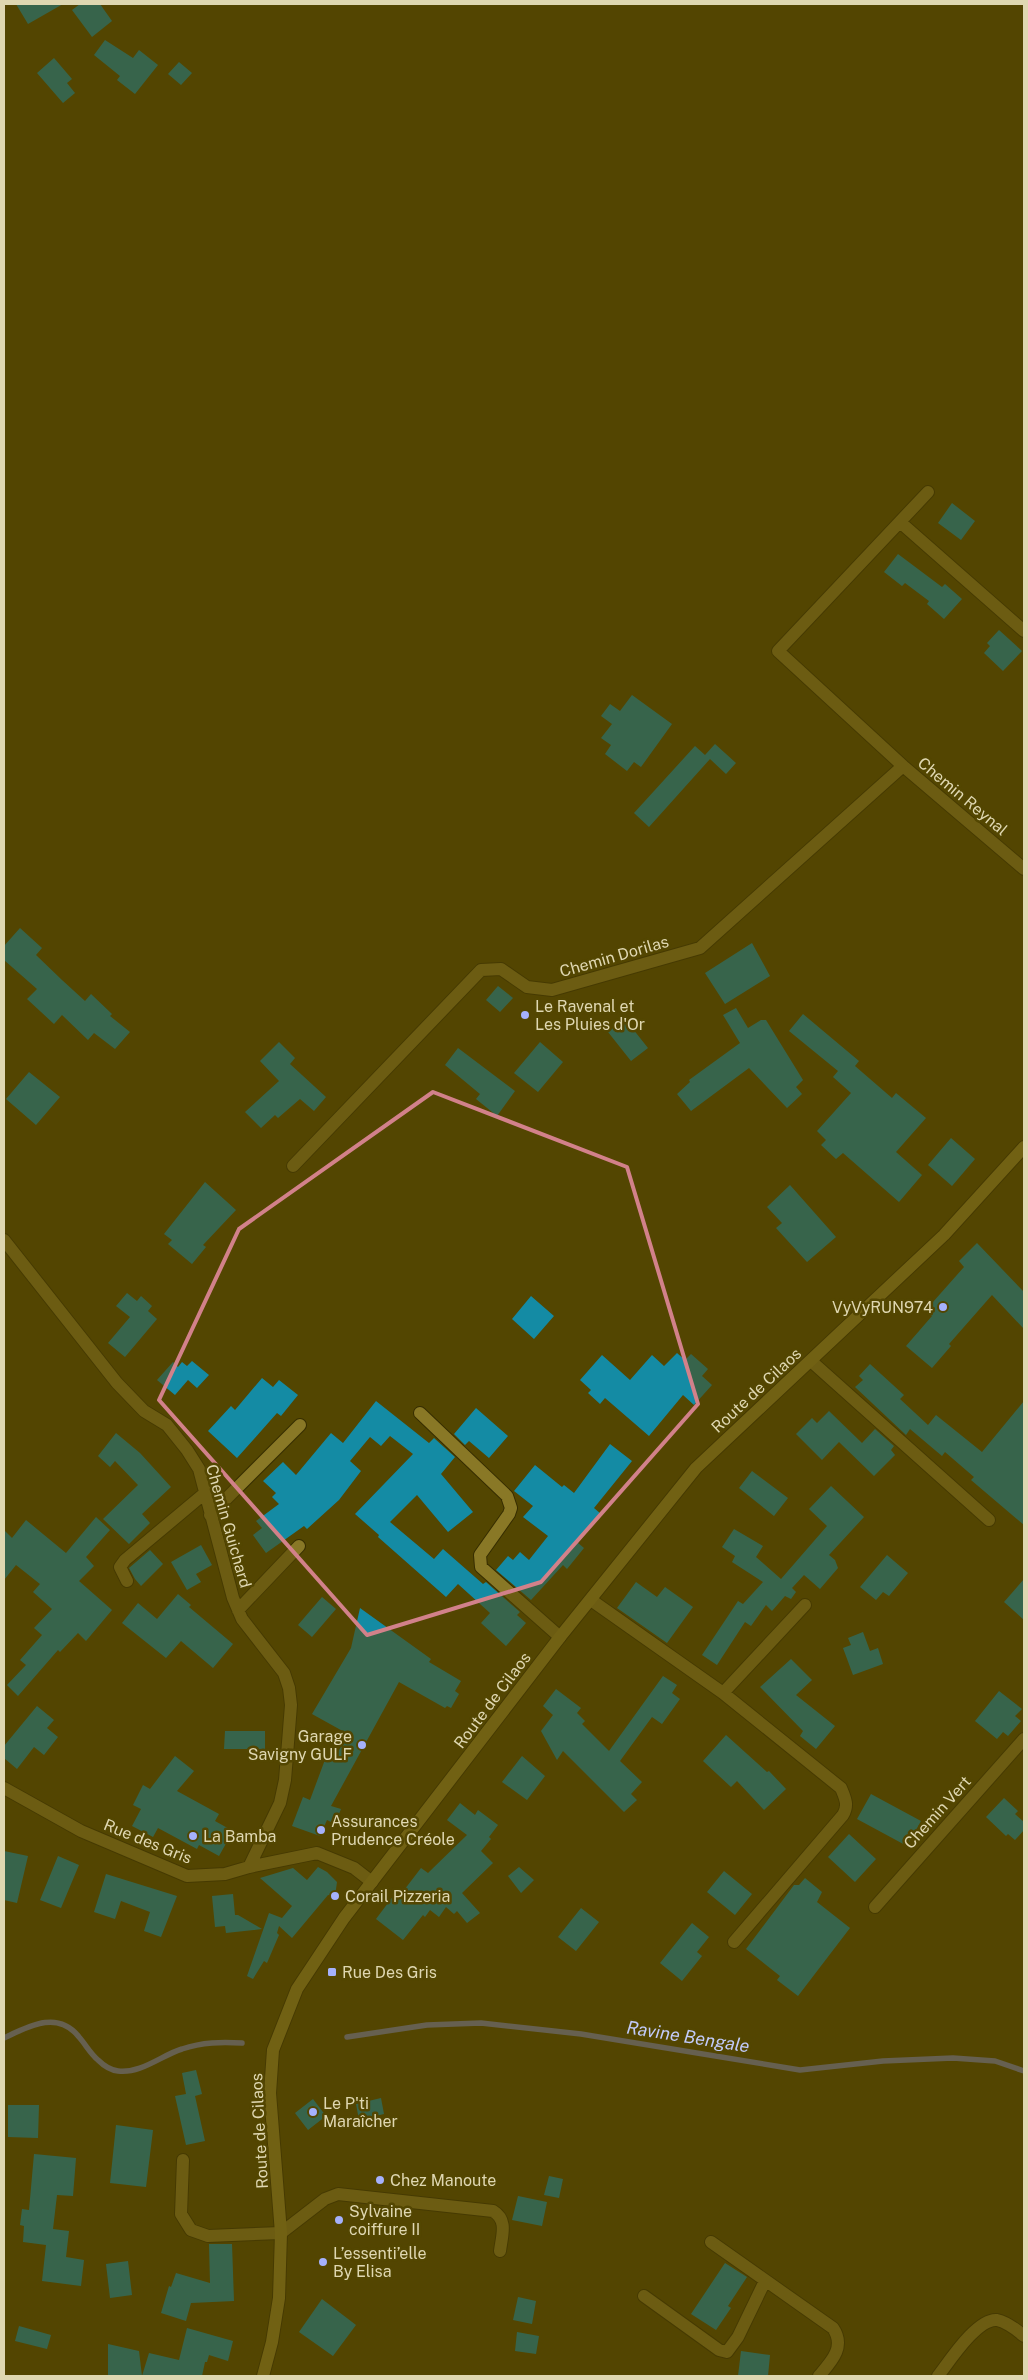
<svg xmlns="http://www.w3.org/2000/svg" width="1028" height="2380" viewBox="0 0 1028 2380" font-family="'Public Sans',sans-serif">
<rect width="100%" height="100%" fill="#534601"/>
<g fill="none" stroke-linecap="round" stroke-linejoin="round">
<path stroke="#7c80b0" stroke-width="5.5" d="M347 2037 427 2025 481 2023 581 2034 800 2070 883 2061 953 2058 995 2061 1024 2071
M4 2038C29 2026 58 2010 79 2037 86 2045 90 2053 98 2060 104 2066 110 2070 118 2071 141 2074 162 2055 182 2049 203 2042 221 2042 242 2043"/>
</g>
<path fill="#148ba4" d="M16 4H63L28 24Z
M80 4H100L112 21 92 37 72 10Z
M105 40 133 58 139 50 158 65 135 94 117 80 120 76 94 55Z
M54 58 72 79 67 83 75 93 63 103 37 73Z
M179 62 192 73 181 85 168 74Z
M952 503 975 521 961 540 938 523Z
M898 554 942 587 945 584 962 599 944 619 927 604 929 601 905 583 902 586 884 572Z
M999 630 1022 651 1003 671 984 653 990 646 987 643Z
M632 695 672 724 641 767 634 762 627 771 605 754 611 745 601 738 612 724 601 716 610 704 620 711Z
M715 744 736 763 726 774 710 759 649 827 634 813 695 746 705 755Z
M20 928 42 948 36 955 62 980 85 1001 91 994 112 1014 110 1016 130 1032 115 1049 94 1033 88 1040 62 1015 54 1024 27 999 37 989 4 960V946Z
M752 943 770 976 725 1004 705 973Z
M498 986 513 998 500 1012 486 1000Z
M736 1008 748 1028 761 1020H766L803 1080 796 1087 802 1094 787 1108 749 1068 691 1111 677 1094 690 1082 689 1080 740 1043 723 1015Z
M803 1014 859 1061 855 1066 892 1098 896 1093 926 1118 896 1152 922 1175 899 1202 843 1153 836 1159 821 1145 826 1140 817 1131 851 1093 833 1077 838 1071 789 1031Z
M625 1019 648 1048 631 1061 608 1032Z
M279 1042 295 1058 290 1064 326 1097 314 1111 300 1099 278 1118 275 1115 261 1128 245 1112 279 1081 260 1061Z
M540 1042 563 1062 538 1092 514 1073Z
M458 1048 515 1091 497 1116 476 1099 480 1094 445 1065Z
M29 1072 60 1097 36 1125 6 1099Z
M951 1138 975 1159 952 1186 928 1165Z
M205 1182 236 1210 203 1245 206 1247 192 1264 168 1244 172 1240 164 1234Z
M790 1185 836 1237 807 1262 776 1228 782 1223 767 1207Z
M977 1243 1024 1292V1329L992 1295 949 1344 951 1346 932 1368 906 1346 932 1316 925 1311 964 1267 959 1261Z
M127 1293 137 1301 141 1296 152 1306 148 1311 157 1319 125 1357 108 1343 130 1317 116 1306Z
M531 1296 554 1316 534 1339 512 1319Z
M677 1353 685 1360 691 1354 708 1369 702 1376 712 1385 694 1405 683 1395 649 1436 605 1398 600 1404 588 1393 591 1390 580 1380 602 1355 630 1380 652 1355 664 1366Z
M192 1361 209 1375 197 1388 188 1380 175 1395 157 1380 173 1362 178 1367 182 1362 187 1366Z
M870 1364 904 1395 900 1399 928 1425 936 1415 982 1452 1024 1401V1525L971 1480 974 1477 945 1452 942 1456 910 1429 906 1435 855 1387 863 1380 859 1376Z
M262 1378 273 1387 279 1380 298 1395 281 1416 277 1413 237 1458 208 1431 231 1406 235 1410Z
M376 1401 429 1443 434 1438 455 1457 441 1474 473 1512 448 1532 417 1495 390 1522 434 1559 443 1549 483 1584 486 1582 520 1612 517 1615 526 1623 506 1646 481 1623 490 1613 458 1584 446 1597 378 1537 379 1535 355 1514 413 1454 390 1436 381 1446 370 1437 350 1461 361 1471 339 1500 307 1529 304 1526 266 1553 253 1535 262 1528 256 1521 279 1504 272 1497 276 1493 263 1481 283 1462 296 1475 331 1433 343 1443Z
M476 1408 508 1436 489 1458 469 1441 465 1445 454 1434Z
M829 1411 862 1443 875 1429 894 1446 891 1450 895 1455 874 1476 839 1442 822 1460 796 1434 812 1418 817 1423Z
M116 1433 140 1453 171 1487 142 1514 150 1523 129 1544 103 1519 138 1485 115 1461 110 1467 98 1456Z
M610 1444 632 1461 594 1508 601 1514 578 1543 584 1548 567 1569 563 1565 531 1600 496 1570 508 1556 513 1560 520 1552 529 1560 548 1536 523 1517 533 1506 514 1491 535 1465 562 1487 564 1485 574 1493Z
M752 1471 788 1498 774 1516 739 1488Z
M831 1486 864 1517 829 1555 835 1560 838 1568 820 1589 804 1575 792 1588 796 1592 791 1599 785 1596 772 1611 766 1605 751 1626 745 1622 717 1665 702 1655 738 1601 743 1604 763 1582 732 1562 735 1556 722 1547 734 1529 763 1546 756 1557 781 1579 827 1526 809 1509Z
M96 1517 110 1530 86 1557 94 1566 79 1581 112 1610 86 1641 78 1633 60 1652 58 1650 18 1696 7 1685 26 1665 20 1660 42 1635 34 1628 52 1609 33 1592 40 1584 16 1565 4 1580V1530L12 1538 26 1520 66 1553Z
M201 1545 212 1565 196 1574 201 1582 187 1590 171 1562Z
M150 1550 163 1564 141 1586 135 1579 129 1568Z
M887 1555 908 1573 889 1596 883 1592 876 1600 860 1587Z
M1024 1579V1620L1004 1602Z
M636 1582 657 1597 665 1587 693 1607 667 1643 617 1608Z
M178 1594 191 1605 189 1607 233 1644 213 1668 181 1641 166 1658 122 1623 138 1603 157 1619Z
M322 1597 336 1609 312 1637 298 1625Z
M360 1608 431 1659 429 1662 461 1681 455 1691 459 1694 451 1708 447 1706 445 1708 399 1682 331 1806 341 1809 335 1824 327 1820 320 1836 292 1826 303 1797 310 1800 326 1757 333 1761 348 1734 312 1714 351 1648Z
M863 1632 870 1651 878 1648 883 1664 853 1675 843 1648 851 1645 848 1638Z
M791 1659 812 1680 796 1695 835 1726 816 1749 800 1736 803 1731 760 1687Z
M663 1676 677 1685 672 1693 680 1699 662 1724 652 1717 620 1761 642 1782 631 1794 637 1800 624 1812 563 1751 557 1760 541 1731 553 1715 543 1706 556 1689 581 1708 577 1713 585 1721 582 1724 609 1751Z
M999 1691 1022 1709 1015 1716 1021 1721 1008 1736 1003 1732 997 1739 975 1721Z
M37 1706 54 1720 47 1728 58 1737 44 1755 34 1747 17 1769 4 1758V1746Z
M225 1731H265V1749H224Z
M726 1735 767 1772 769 1771 786 1789 764 1810 737 1781 731 1787 703 1761Z
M175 1756 194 1771 177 1791 219 1814 215 1821 233 1831 219 1856 199 1845 197 1849 158 1828 153 1837 132 1826 141 1809 133 1805 143 1785 150 1789Z
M522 1756 545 1776 527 1800 502 1782Z
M871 1794 921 1821 907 1846 857 1819Z
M1004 1798 1018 1811 1015 1814 1024 1822V1830L1015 1840 1008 1834 1006 1836 986 1817Z
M460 1803 475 1815 478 1810 498 1825 489 1837 491 1839 481 1851 493 1863 462 1893 480 1913 467 1923 457 1911 454 1914 446 1907 439 1917 430 1910 425 1917 423 1915 403 1940 376 1919 394 1895 398 1898 421 1868 428 1873 467 1835 447 1820Z
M849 1834 876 1859 855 1882 828 1857Z
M4 1851 28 1856 17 1903 4 1900Z
M58 1856 79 1865 61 1908 40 1900Z
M318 1867 327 1872 337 1882 335 1896 328 1895 292 1938 279 1926 277 1933 279 1935 267 1963 264 1961 253 1979 247 1976 269 1913 282 1918 292 1906 260 1878 293 1868 307 1880Z
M519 1867 534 1880 521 1893 508 1876Z
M724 1871 752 1894 735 1915 707 1892Z
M106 1874 177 1896 161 1937 144 1931 150 1912 121 1901 115 1919 94 1912Z
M805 1878 822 1892 817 1902 850 1928 798 1996 777 1980 780 1976 746 1949 794 1885H799Z
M233 1894 235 1915H238L262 1929 226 1933 225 1926 215 1927 212 1896Z
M581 1908 599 1922 576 1951 558 1937Z
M692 1923 709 1937 697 1952 702 1956 682 1981 660 1963Z
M196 2070 202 2094 195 2096 205 2141 186 2145 175 2096 186 2094 182 2073Z
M381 2098 384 2114 359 2120 356 2104Z
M313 2099 326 2116 308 2130 295 2113Z
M8 2105H39L38 2138 8 2137Z
M116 2125 153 2130 146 2187 110 2183Z
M34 2154 76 2158 73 2196 57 2195 53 2229 69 2231 66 2257 84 2260 81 2286 42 2281 46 2245 23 2242 24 2226 20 2225 22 2209 29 2210Z
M549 2176 563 2179 559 2198 544 2195Z
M518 2196 547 2202 542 2226 512 2220Z
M209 2244H232L234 2301 191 2303 186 2321 161 2313 169 2286 171 2287 176 2273 210 2283Z
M128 2261 132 2295 110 2298 106 2264Z
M725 2263 747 2277 728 2306 731 2308 716 2330 691 2314Z
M518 2297 536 2301 532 2324 513 2320Z
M322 2299 356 2325 333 2356 299 2332Z
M19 2326 51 2335 47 2349 15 2341Z
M187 2328 233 2341 228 2361 209 2355 207 2362H205L202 2376H142L149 2353 179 2360Z
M517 2332 539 2336 536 2354 515 2351Z
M108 2344 139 2351 142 2376H108Z
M741 2351 770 2355 768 2376H738Z"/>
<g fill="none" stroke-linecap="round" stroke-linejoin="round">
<defs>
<path id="street" d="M928 492 778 651 903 766 1024 869
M900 522 1024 631
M293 1166 481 970 501 969 527 987 552 990 700 948 903 766
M4 1240 117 1383 144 1411 167 1425 187 1450 199 1469 233 1598 242 1619 284 1673 289 1688 291 1705 285 1780 280 1803 249 1867
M811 1361 989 1520
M420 1413 507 1496 511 1508 509 1514 480 1555 481 1567 560 1637
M210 1515 300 1425
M127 1581 120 1567 125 1560 205 1493
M591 1600 723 1693 841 1788C845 1798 849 1805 843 1815L734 1942
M238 1610 299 1546
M723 1693 805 1605
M4 1788 81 1831 187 1876 225 1874 249 1867 317 1853 354 1868 372 1882
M875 1907 1024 1739
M183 2160 181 2214 191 2230 208 2236 281 2233 325 2199 338 2194 493 2211C508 2220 502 2235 500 2251
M711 2242 833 2328C846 2347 831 2362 819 2376
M644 2296 719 2350 727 2352 738 2337 765 2281
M938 2376C949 2362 977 2318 997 2320 1006 2322 1017 2330 1024 2336"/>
<path id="secondary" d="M263 2376 272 2342 279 2298 281 2233 270 2093 273 2050 297 1989 344 1918 560 1637 696 1468 944 1235 1024 1147"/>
</defs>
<use href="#street" stroke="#362d00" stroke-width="14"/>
<use href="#secondary" stroke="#362d00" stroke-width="14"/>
<use href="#street" stroke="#897826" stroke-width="12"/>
<use href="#secondary" stroke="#968329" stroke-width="12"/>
</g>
<path d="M0 0H1028V2380H0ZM433 1092 627 1167 698 1404 541 1582 367 1635 159 1400 239 1229Z" fill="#534601" fill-opacity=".55" fill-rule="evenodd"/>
<path fill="none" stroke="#d2818a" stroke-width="4" stroke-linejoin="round" d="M433 1092 627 1167 698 1404 541 1582 367 1635 159 1400 239 1229Z"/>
<g fill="#a5b1fc" stroke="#534601" stroke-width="2">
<circle cx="525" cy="1015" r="5"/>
<circle cx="943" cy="1307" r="5"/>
<circle cx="362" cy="1745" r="5"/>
<circle cx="321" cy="1830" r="5"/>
<circle cx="193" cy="1836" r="5"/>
<circle cx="335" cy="1896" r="5"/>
<rect x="327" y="1967" width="10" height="10" rx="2.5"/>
<circle cx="313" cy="2112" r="5"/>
<circle cx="380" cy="2180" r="5"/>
<circle cx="339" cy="2220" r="5"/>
<circle cx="323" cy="2262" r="5"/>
</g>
<g text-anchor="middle" stroke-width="5" stroke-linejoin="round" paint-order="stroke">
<g font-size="16" fill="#dfd7b1" stroke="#534601">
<text transform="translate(963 796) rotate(40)" y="6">Chemin Reynal</text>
<text transform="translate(614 956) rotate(-16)" y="6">Chemin Dorilas</text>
<text transform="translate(756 1390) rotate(-43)" y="6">Route de Cilaos</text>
<text transform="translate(229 1526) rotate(74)" y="6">Chemin Guichard</text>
<text transform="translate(492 1700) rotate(-53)" y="6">Route de Cilaos</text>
<text transform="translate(937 1812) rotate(-48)" y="6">Chemin Vert</text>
<text transform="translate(148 1841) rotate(22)" y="6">Rue des Gris</text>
<text transform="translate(259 2131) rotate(-93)" y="6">Route de Cilaos</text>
</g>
<g font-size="16" fill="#dfd7b1" stroke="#534601" text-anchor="start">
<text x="535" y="1012">Le Ravenal et<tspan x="535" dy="18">Les Pluies d'Or</tspan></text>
<text x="933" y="1313" text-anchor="end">VyVyRUN974</text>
<text x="352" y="1742" text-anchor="end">Garage<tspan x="352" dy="18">Savigny GULF</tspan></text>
<text x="331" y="1827">Assurances<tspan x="331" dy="18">Prudence Créole</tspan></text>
<text x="203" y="1842">La Bamba</text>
<text x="345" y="1902">Corail Pizzeria</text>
<text x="342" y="1978">Rue Des Gris</text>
<text x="323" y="2109">Le P'ti<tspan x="323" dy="18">Maraîcher</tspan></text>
<text x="390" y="2186">Chez Manoute</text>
<text x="349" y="2217">Sylvaine<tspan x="349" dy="18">coiffure II</tspan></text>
<text x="333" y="2259">L’essenti’elle<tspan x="333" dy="18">By Elisa</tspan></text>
</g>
<g font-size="18" font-style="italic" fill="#c1caf9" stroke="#534601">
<text transform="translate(688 2037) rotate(9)" y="6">Ravine Bengale</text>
</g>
</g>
<rect width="1028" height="2380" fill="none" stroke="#dfd7b1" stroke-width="10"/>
</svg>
